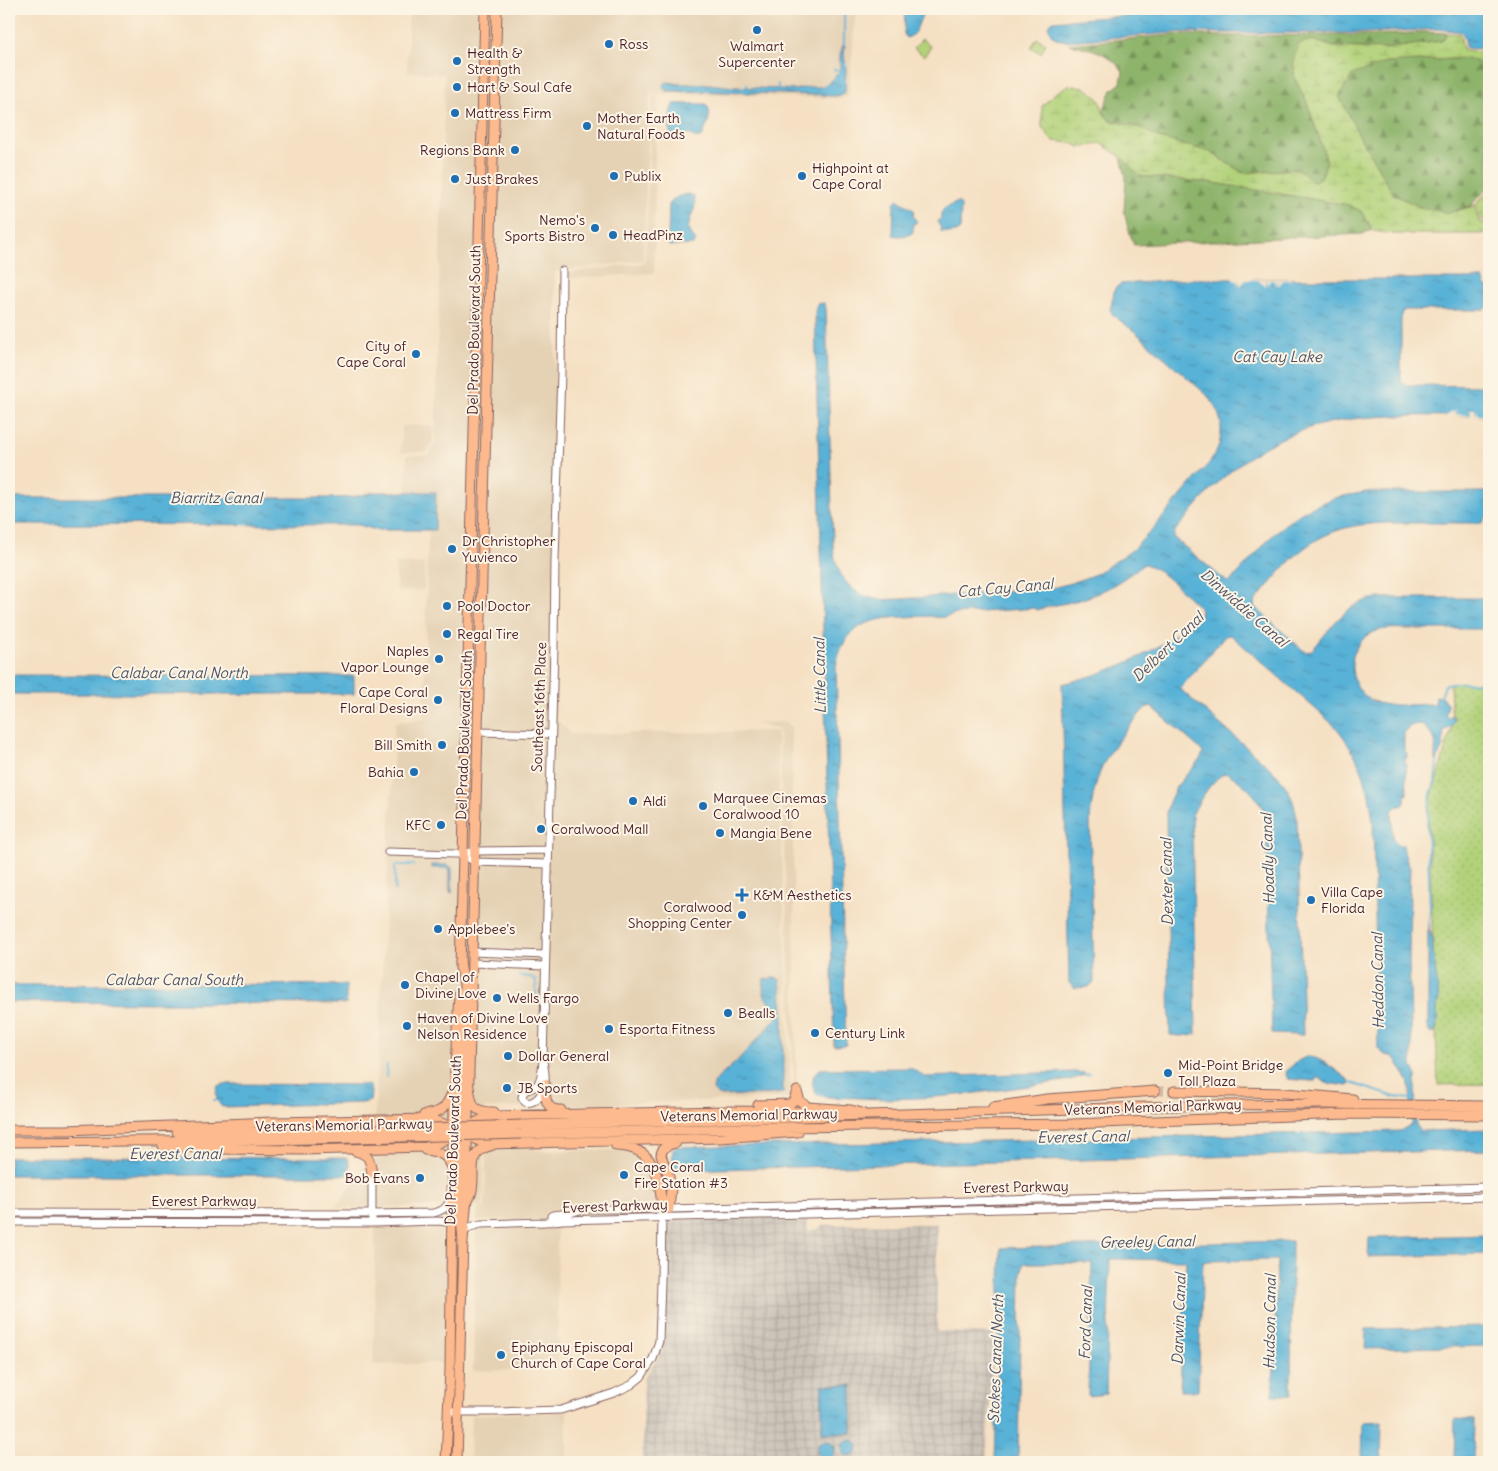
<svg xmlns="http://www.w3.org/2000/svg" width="1498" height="1471" viewBox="0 0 1498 1471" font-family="Delius,sans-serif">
<defs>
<pattern id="industrial-grid" width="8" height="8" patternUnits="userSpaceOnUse" patternTransform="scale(1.25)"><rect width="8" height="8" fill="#cbc3b8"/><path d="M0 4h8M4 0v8" fill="none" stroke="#b0a79e"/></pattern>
<pattern id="forest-firs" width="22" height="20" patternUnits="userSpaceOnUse" patternTransform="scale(1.25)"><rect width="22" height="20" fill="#8db46a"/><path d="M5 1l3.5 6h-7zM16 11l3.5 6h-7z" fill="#759257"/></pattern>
<pattern id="wetland-marsh" width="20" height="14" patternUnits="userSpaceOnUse" patternTransform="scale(1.25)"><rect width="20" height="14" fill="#b2d27a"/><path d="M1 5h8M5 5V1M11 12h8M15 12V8" fill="none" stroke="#9bb46a"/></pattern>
<pattern id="park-dots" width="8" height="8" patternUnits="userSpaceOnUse" patternTransform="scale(1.25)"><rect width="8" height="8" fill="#b2d27a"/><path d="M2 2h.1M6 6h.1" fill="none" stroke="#9bb46a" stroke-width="1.8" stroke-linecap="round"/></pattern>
<pattern id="water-ripples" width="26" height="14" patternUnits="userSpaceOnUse" patternTransform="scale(1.25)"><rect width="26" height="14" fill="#59b2d7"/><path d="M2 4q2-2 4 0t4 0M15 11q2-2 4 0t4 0" fill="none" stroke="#4c90af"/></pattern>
</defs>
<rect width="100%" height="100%" fill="#fcf5e5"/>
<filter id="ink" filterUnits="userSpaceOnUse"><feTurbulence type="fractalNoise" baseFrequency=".02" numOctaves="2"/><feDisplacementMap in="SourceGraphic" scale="10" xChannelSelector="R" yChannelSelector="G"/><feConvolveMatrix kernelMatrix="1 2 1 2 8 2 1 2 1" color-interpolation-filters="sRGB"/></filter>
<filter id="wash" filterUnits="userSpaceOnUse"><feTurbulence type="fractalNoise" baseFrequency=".0096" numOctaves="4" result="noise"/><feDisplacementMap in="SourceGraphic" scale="20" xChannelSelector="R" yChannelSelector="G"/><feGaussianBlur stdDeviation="1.12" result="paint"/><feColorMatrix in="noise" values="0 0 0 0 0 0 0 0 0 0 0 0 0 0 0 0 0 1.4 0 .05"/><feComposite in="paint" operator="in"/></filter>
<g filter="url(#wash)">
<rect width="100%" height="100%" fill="#f5e0c3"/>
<path fill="#e5d1b4" d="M409 9H856L849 95 848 97 839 99 650 93 643 260 555 272 556 718 570 734 777 731 791 1098 485 1108 483 1206 335 1208 373 1154 395 722 424 719 427 562 431 502 407 497V455H428L435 443 445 74 407 72Z
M652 95H658L655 150 654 273 565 279V273L643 263 645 261Z
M433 425V442L427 452 401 453 402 426Z
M424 563V590L397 592 395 564Z
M787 722 791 727 797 1088 794 1089 779 731 777 729 754 723Z
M526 1147 542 1151 625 1150 640 1156 653 1171 659 1205 584 1206 570 1210 552 1211 549 1214 548 1219 477 1221 478 1208H483L485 1206 486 1154 494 1148Z
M557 1223 558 1369 473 1371 475 1275 477 1227 545 1226Z
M437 1224 449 1226 445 1363 373 1365 375 1296V1226Z
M567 1411V1462H470L471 1415Z"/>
<path fill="url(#industrial-grid)" d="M807 1216 808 1231 818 1229 823 1225 937 1224V1331L994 1334 986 1462H642L644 1378 657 1359 662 1342 665 1319V1220Z"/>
<path fill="url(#forest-firs)" stroke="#6c6a4a" d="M1423 32 1447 33 1442 41 1385 49 1334 47 1311 40 1295 79 1307 102 1327 161 1322 176 1314 182 1298 169 1243 173 1210 152 1159 138 1141 128 1109 120 1103 111 1112 90 1121 83 1123 71C1108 52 1093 49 1069 44L1185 34 1222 36 1364 35 1400 34Z
M1467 58 1489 66V187L1470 206 1449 213 1425 209 1394 195 1362 141 1339 96 1352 74 1385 63Z
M1121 157 1140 176 1214 183 1349 205 1361 211 1372 230 1362 234 1134 245 1128 228 1124 211 1126 177Z"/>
<path fill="url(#wetland-marsh)" stroke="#7e7852" d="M1447 33 1460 34C1462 39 1461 48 1464 51 1474 52 1482 53 1489 47V66L1467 58 1385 63 1352 75 1339 96 1362 141 1394 195 1425 209 1449 213 1470 207 1474 204 1479 222 1489 224V234H1394L1373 231 1361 211 1349 205 1214 183 1140 176 1121 157 1100 143 1095 145 1079 147 1072 143 1054 141 1051 139 1042 127V106L1054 94 1068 85 1084 87 1095 95 1100 101 1104 114 1109 120 1141 128 1159 138 1210 152 1243 173 1298 169 1314 182 1322 176 1327 161 1307 102 1295 79 1293 61 1299 44 1311 40 1334 47 1385 49 1442 41Z
M1489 190V221L1481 220 1476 204Z"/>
<path fill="url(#park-dots)" stroke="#7e7852" d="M1037 38 1046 43 1041 53 1031 48Z
M1489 682V1084L1438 1085 1428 809 1452 726 1450 683Z"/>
<path fill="#b2d27a" stroke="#7e7852" d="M922 39 931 47 924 56 914 48Z"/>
<path fill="url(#water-ripples)" stroke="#526881" d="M905 9H927C917 17 920 34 907 38L904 34Z
M1464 9H1486L1488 45C1481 50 1473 49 1465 48V39L1462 32 1438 29 1364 33H1222L1185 32 1066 41 1057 39 1052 35 1048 26 1052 21 1179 12H1464Z
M843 45 845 46 844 55 846 67 845 92C837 100 823 93 813 95L697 91C686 93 677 90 667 91L663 88 664 84 668 82 679 84H709L734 87 781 89 793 90 809 87H823L828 84 840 71V55Z
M674 104H706C714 115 706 125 702 137 695 141 694 135 687 134 683 134 679 135 675 136L670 133C670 123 668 111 674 104Z
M686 194 693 195C700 208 686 218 689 231 690 235 694 238 696 241L693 245 669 246 668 244V239L669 205C672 198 680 196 686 194Z
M897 199 914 210 913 216 917 222 913 224V232C910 236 897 237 893 235L894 204Z
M956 203H959L961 206 960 230 952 233 941 232 940 226 937 222 941 218C940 208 948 207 956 203Z
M1195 279H1483L1486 286 1489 288V306L1484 310H1405L1402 312 1401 317V379L1402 383 1406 385 1485 386 1489 390V411L1484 416C1389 417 1308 405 1230 472 1209 489 1193 511 1175 531L1174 535V538L1227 582 1231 581 1273 535 1284 525 1304 511 1334 498 1366 492H1485L1489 497V514L1482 523C1459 523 1436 523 1412 523 1372 523 1340 522 1306 547 1287 561 1272 582 1256 600L1254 606 1257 609 1304 651 1308 652 1313 649C1332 627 1347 601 1378 598H1485L1489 602V625L1485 629C1461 629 1436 629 1412 629 1400 629 1386 627 1374 632 1343 645 1345 692 1378 703 1390 707 1421 704 1435 704L1436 696 1443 698 1444 700 1448 705 1445 715 1447 717 1454 716C1455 724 1451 729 1444 730 1443 735 1444 739 1443 744 1442 750 1438 755 1437 762 1432 754 1438 746 1434 738 1431 733 1426 730 1424 725 1414 723 1411 725 1404 732V751L1407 753V758L1405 759V763H1406L1407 795H1405V803L1402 806H1397L1392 811 1393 840 1398 845H1403C1403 850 1407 863 1410 867L1409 892H1410L1409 956 1412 1056V1065L1417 1076 1415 1081 1416 1125 1421 1131 1489 1129V1150L674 1170 672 1168 673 1149 677 1147 991 1141 1400 1131 1412 1124 1410 1088 1408 1081 1395 1059 1391 1056 1385 1055 1378 1049 1373 823C1369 783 1361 759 1336 727L1232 636 1229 635 1225 636 1182 686 1180 689 1270 768C1287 785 1294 796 1297 820L1303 1035 1272 1034 1266 820C1263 800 1244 783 1227 773 1215 774 1196 805 1192 816L1196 1034 1181 1036 1170 1035 1166 813 1169 802 1176 787 1201 758 1203 753 1200 749 1151 706 1145 708C1111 748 1093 768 1090 822L1094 982 1089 987 1075 988 1069 983 1062 684C1103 674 1144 659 1178 633 1186 627 1196 621 1201 613L1200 608 1198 606C1185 595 1160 567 1144 564 1124 579 1104 593 1079 600 1066 604 1050 605 1037 610L1035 608 955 614C946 617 940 619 931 616 888 618 846 613 836 666L846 1045 834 1046 816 358 815 312 817 304 824 303 826 308 833 544C835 571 847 594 876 599 883 600 892 599 900 599L1052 588 1071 583 1096 574 1131 551 1151 531 1210 462 1219 446 1221 434V422L1217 409 1207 395 1134 331 1114 316 1110 310 1115 288 1121 284Z
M374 492H436L435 530H376L359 525 9 524V498H336L353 497Z
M9 675 354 676V694H9Z
M432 865H448L452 868V893L450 892V869L445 868H432Z
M1428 925 1431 933 1439 999C1434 1010 1441 1024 1433 1034L1429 1032 1428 1026Z
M774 978 779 979 780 981 783 1012V1093L772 1094 722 1096 717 1094 713 1090 715 1081 736 1062 777 1018V1010C766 998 761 997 764 979Z
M189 984 346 985V1004L9 1002V985Z
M1308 1056C1324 1059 1336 1071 1349 1080L1350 1084 1348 1086 1326 1083 1318 1077 1316 1081H1312L1288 1079 1286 1075 1287 1070 1298 1061Z
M911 1068 925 1077 1074 1072 1084 1073 1085 1075 1070 1080C1000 1090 930 1102 858 1098 845 1097 829 1099 816 1094 811 1086 811 1074 820 1069Z
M224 1084 367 1085 370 1087 371 1092 370 1101 362 1103 223 1107 221 1106C216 1100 215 1093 218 1086Z
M9 1157 347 1158 350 1166 348 1175H9Z
M1489 1235V1254L1368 1257 1369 1238Z
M1292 1241 1291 1395H1273L1277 1260 1203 1261 1198 1391H1180L1186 1260 1110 1259 1106 1394 1088 1396 1092 1263H1024L1021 1273 1018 1462H995L1001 1248Z
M1489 1327V1346L1365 1349 1366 1329Z
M822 1385H852V1433H822Z
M1455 1419 1474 1420 1473 1462H1454Z
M1382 1421 1381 1462H1362L1363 1422Z
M842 1448a8 8 0 1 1 16 0a8 8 0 1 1-16 0Z
M817 1450a9 9 0 1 1 18 0a9 9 0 1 1-18 0Z"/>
<path fill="#f5e0c3" d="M1241 277 1252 278 1253 279H1291V280H1284L1278 286V281L1277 280 1276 286 1274 280H1269L1268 286 1266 280 1265 281V286L1258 280H1246L1240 286 1239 280 1237 286V281L1233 280V278H1241Z
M1470 409H1475L1476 415 1478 409V415H1484V416L1475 417V418H1470V416L1454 417 1453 419H1448V417H1446V415H1449L1450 412 1459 411 1454 413 1453 414 1471 415Z"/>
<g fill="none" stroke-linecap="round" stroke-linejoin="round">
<path stroke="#59b2d7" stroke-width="2" d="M844 9V45
M834 69 840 71
M747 84V87
M778 84V89
M1441 697 1445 685 1450 683 1489 682
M395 890V866L399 865H414
M1428 925 1430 909 1427 825 1431 794 1435 782 1437 762
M519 976 531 977 536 980V1000
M1085 1075 1089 1074
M386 1077 387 1065
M1351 1083 1395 1097 1411 1099
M214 1100H217"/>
</g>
</g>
<g filter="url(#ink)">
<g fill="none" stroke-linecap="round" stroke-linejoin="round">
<path stroke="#d3b9a5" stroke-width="9" stroke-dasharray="9 4.5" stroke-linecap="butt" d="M1155 1091H1174"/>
<defs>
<path id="tertiary" d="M478 732 551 734
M388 852 456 854H463L475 851 548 850
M463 854 474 862 548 864
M472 952 545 955
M472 963 545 966
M543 1061C544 1067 546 1074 545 1081 545 1091 536 1105 525 1102L522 1097C524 1087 531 1091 537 1085 542 1079 542 1068 543 1061L554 647 555 560 561 373 562 271
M9 1213 372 1214 433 1213C443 1211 448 1207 451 1198
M372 1219V1174
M9 1222 372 1223 437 1221 447 1222 452 1224
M551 1222V1216L553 1215 570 1213 584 1209H669L1489 1187
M463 1233 470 1227 481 1224 545 1222 562 1220 1489 1197
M448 1412H496L561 1410 614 1393 631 1385 641 1377 653 1359 659 1341 661 1281 662 1214"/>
<path id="primary" d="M460 968 485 9
M446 1462 450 1369 452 1197 455 1067 459 994
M457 1462 463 1240 466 1210 467 1148 497 9"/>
<path id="trunk" d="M460 961 464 985 461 1114 466 1131 472 1137 481 1142 490 1144 721 1138 798 1132
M545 1084C545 1097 545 1111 561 1110
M469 1087C472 1107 473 1112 494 1112
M1174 1091 1285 1093 1353 1099
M797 1092 800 1101 808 1107 851 1110 862 1113
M758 1105 790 1104 794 1100 797 1091
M993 1107 1047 1099 1155 1091
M424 1115C446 1112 446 1106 455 1087
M521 1125 1214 1105 1319 1104 1489 1106
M9 1130H71
M66 1130 272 1122 432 1119 449 1126 455 1132 460 1145V1210L463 1240
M177 1132H294L401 1129
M521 1134 781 1127 1072 1124 1347 1114 1489 1115
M9 1142 269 1140 401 1137
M163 1146 213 1149 303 1150 426 1147C445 1143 459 1132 468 1115
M616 1146C656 1147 660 1177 662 1209
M453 1149C462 1132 476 1118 495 1116L726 1111 823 1112
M425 1150C439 1152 448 1154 453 1170
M355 1151C370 1155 370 1160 372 1174
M466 1205C468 1200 472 1195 472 1190 476 1170 465 1151 493 1145
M669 1209 671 1188 669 1177 661 1155C662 1147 669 1144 676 1143"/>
</defs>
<use href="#tertiary" stroke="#866360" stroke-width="9"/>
<use href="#primary" stroke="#866360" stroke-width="11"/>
<use href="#trunk" stroke="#866360" stroke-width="11"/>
<use href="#tertiary" stroke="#fff" stroke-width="7"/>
<use href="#primary" stroke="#fcba8e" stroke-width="9"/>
<use href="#trunk" stroke="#fcba8e" stroke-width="9"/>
<defs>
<path id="trunk-bridge" d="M401 1129 521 1125
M401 1137 521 1134"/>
</defs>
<use href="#trunk-bridge" stroke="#866360" stroke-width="11" stroke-linecap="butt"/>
<use href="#trunk-bridge" stroke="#fcba8e" stroke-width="9"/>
</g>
</g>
<g fill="#1f6fb2" stroke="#fcf5e5" stroke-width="2">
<circle cx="757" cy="30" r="5"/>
<circle cx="609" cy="44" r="5"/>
<circle cx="457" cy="61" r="5"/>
<circle cx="457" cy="87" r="5"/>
<circle cx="455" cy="113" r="5"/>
<circle cx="587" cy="126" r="5"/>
<circle cx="515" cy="150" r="5"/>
<circle cx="614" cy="176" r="5"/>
<circle cx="802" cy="176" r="5"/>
<circle cx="455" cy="179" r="5"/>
<circle cx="595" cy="228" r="5"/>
<circle cx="613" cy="235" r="5"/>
<circle cx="416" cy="354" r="5"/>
<circle cx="452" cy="549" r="5"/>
<circle cx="447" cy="606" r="5"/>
<circle cx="447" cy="634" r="5"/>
<circle cx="439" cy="659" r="5"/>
<circle cx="438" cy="700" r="5"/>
<circle cx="442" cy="745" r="5"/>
<circle cx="414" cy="772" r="5"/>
<circle cx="633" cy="801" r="5"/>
<circle cx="703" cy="806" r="5"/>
<circle cx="441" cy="825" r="5"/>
<circle cx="541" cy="829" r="5"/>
<circle cx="720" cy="833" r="5"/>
<path d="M739.5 887.5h5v5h5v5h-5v5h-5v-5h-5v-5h5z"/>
<circle cx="1311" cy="900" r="5"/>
<circle cx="742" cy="915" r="5"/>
<circle cx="438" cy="929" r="5"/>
<circle cx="405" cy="985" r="5"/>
<circle cx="497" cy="998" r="5"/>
<circle cx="728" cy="1013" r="5"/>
<circle cx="407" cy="1026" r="5"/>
<circle cx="609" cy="1029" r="5"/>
<circle cx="815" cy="1033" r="5"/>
<circle cx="508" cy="1056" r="5"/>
<circle cx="1168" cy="1073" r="5"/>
<circle cx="507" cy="1088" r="5"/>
<circle cx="624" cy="1175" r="5"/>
<circle cx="420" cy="1178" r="5"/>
<circle cx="501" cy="1355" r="5"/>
</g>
<g text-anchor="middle" stroke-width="4" stroke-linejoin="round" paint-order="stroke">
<g font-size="14" fill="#4a1f2b" stroke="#fcf5e5" text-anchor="start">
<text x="619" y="49">Ross</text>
<text x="757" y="51" text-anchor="middle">Walmart<tspan x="757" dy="16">Supercenter</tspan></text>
<text x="467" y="58">Health &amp;<tspan x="467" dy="16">Strength</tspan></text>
<text x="467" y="92">Hart &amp; Soul Cafe</text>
<text x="465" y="118">Mattress Firm</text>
<text x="597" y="123">Mother Earth<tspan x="597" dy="16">Natural Foods</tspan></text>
<text x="505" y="155" text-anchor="end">Regions Bank</text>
<text x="812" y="173">Highpoint at<tspan x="812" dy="16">Cape Coral</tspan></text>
<text x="624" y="181">Publix</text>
<text x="465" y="184">Just Brakes</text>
<text x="585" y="225" text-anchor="end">Nemo's<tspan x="585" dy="16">Sports Bistro</tspan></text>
<text x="623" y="240">HeadPinz</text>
<text x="406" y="351" text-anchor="end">City of<tspan x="406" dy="16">Cape Coral</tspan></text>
<text x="462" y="546">Dr Christopher<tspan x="462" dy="16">Yuvienco</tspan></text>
<text x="457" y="611">Pool Doctor</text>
<text x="457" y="639">Regal Tire</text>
<text x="429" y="656" text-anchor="end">Naples<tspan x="429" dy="16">Vapor Lounge</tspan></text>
<text x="428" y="697" text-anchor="end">Cape Coral<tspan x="428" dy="16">Floral Designs</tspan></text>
<text x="432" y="750" text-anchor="end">Bill Smith</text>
<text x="404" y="777" text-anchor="end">Bahia</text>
<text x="713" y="803">Marquee Cinemas<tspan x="713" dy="16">Coralwood 10</tspan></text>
<text x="643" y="806">Aldi</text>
<text x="431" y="830" text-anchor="end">KFC</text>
<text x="551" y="834">Coralwood Mall</text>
<text x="730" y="838">Mangia Bene</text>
<text x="1321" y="897">Villa Cape<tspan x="1321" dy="16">Florida</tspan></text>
<text x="753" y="900">K&amp;M Aesthetics</text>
<text x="732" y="912" text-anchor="end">Coralwood<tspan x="732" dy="16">Shopping Center</tspan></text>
<text x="448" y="934">Applebee's</text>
<text x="415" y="982">Chapel of<tspan x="415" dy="16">Divine Love</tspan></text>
<text x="507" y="1003">Wells Fargo</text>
<text x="738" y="1018">Bealls</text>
<text x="417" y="1023">Haven of Divine Love<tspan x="417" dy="16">Nelson Residence</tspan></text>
<text x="619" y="1034">Esporta Fitness</text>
<text x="825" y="1038">Century Link</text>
<text x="518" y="1061">Dollar General</text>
<text x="1178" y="1070">Mid-Point Bridge<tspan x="1178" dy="16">Toll Plaza</tspan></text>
<text x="517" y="1093">JB Sports</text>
<text x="634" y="1172">Cape Coral<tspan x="634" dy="16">Fire Station #3</tspan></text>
<text x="410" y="1183" text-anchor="end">Bob Evans</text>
<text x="511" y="1352">Epiphany Episcopal<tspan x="511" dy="16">Church of Cape Coral</tspan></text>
</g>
<g font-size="14" fill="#4a1f2b" stroke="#fcf5e5">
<text transform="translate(474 330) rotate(-89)" y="5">Del Prado Boulevard South</text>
<text transform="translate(539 707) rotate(-88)" y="5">Southeast 16th Place</text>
<text transform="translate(464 735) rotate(-88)" y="5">Del Prado Boulevard South</text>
<text transform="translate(1153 1107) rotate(-2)" y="5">Veterans Memorial Parkway</text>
<text transform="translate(749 1115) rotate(-1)" y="5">Veterans Memorial Parkway</text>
<text transform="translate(344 1125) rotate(-1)" y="5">Veterans Memorial Parkway</text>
<text transform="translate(453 1140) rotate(-88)" y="5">Del Prado Boulevard South</text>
<text transform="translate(1016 1187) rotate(-1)" y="5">Everest Parkway</text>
<text x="204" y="1206">Everest Parkway</text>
<text transform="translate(615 1206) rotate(-2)" y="5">Everest Parkway</text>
</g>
<g font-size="15" font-style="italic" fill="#4f5267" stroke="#fcf5e5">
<text x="1277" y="362">Cat Cay Lake</text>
<text x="216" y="503">Biarritz Canal</text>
<text transform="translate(1005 588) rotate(-5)" y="5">Cat Cay Canal</text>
<text transform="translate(1244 608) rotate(41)" y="5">Dinwiddie Canal</text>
<text transform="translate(1168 647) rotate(-44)" y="5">Delbert Canal</text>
<text x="179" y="678">Calabar Canal North</text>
<text transform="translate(820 676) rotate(-91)" y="5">Little Canal</text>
<text transform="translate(1268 859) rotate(-92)" y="5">Hoadly Canal</text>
<text transform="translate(1167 882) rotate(-91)" y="5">Dexter Canal</text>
<text x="174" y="985">Calabar Canal South</text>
<text transform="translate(1378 981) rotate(-91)" y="5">Heddon Canal</text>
<text transform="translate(1083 1137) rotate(-1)" y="5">Everest Canal</text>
<text x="175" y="1159">Everest Canal</text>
<text transform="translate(1147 1242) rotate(-1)" y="5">Greeley Canal</text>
<text transform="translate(1179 1319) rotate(-88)" y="5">Darwin Canal</text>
<text transform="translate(1270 1322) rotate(-89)" y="5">Hudson Canal</text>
<text transform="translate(1086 1323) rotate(-88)" y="5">Ford Canal</text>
<text transform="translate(996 1359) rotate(-88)" y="5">Stokes Canal North</text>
</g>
</g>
<rect width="1498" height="1471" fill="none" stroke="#fcf5e5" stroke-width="30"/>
</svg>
